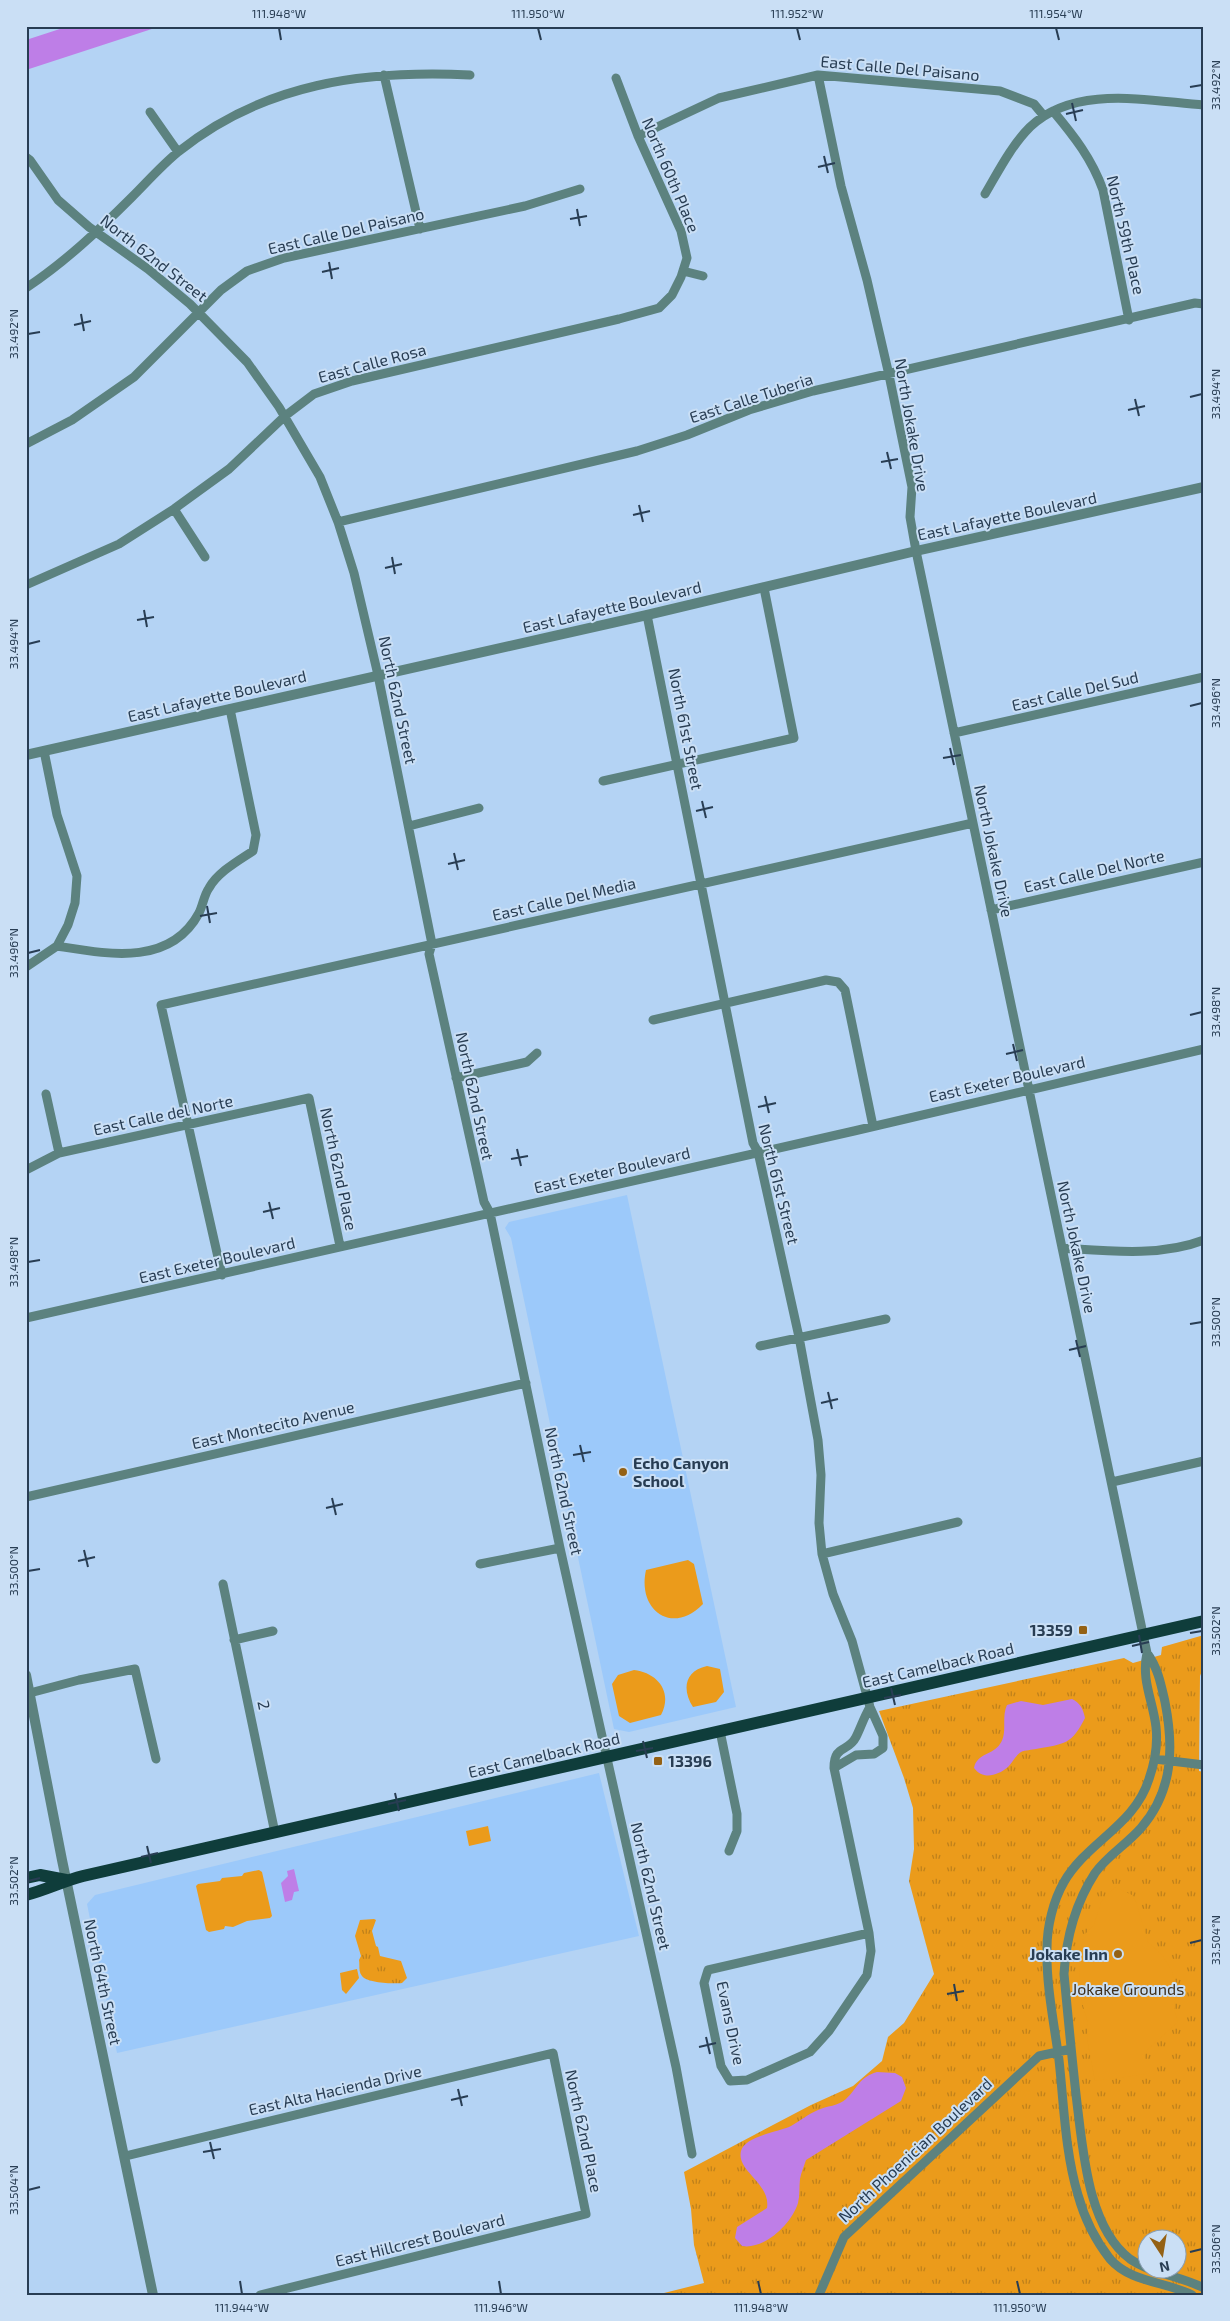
<svg xmlns="http://www.w3.org/2000/svg" width="1230" height="2321" viewBox="0 0 1230 2321" font-family="'Exo 2',sans-serif">
<defs>
<pattern id="grass-tufts" width="24" height="20" patternUnits="userSpaceOnUse" patternTransform="scale(1.25)"><rect width="24" height="20" fill="#eb9b1b"/><path d="M3 7l-1-3M5 7V3M7 7l1-3M15 17l-1-3M17 17v-4M19 17l1-3" fill="none" stroke="#be801b"/></pattern>
</defs>
<rect width="100%" height="100%" fill="#b4d3f4"/>
<path fill="#9cc9fa" d="M627 1195 736 1707 629 1732 614 1729 511 1238 505 1228 509 1222Z
M599 1773 639 1936 117 2053 87 1904 95 1895Z"/>
<path fill="url(#grass-tufts)" fill-rule="evenodd" d="M1204 1635V1666L1200 1676 1199 1771 1204 1772V2295H656L704 2283 694 2245 691 2209 684 2172 811 2105 853 2086 882 2061 888 2037 904 2023 934 1974 909 1881 914 1849 913 1808 904 1778 879 1711 1124 1658 1133 1663 1161 1655 1162 1647ZM1148 2238H1178V2268H1148Z
M374 1919 376 1920 372 1931 376 1946 378 1947 380 1956 401 1961 407 1978 402 1983C394 1984 367 1983 362 1976 358 1971 360 1965 359 1960L361 1956 355 1936 360 1920Z"/>
<path fill="#eb9b1b" d="M688 1560 694 1564 703 1604C672 1636 637 1610 646 1570Z
M707 1666 720 1669 724 1692 716 1702 693 1707C682 1690 684 1671 707 1666Z
M634 1670C658 1673 673 1692 661 1715L630 1723 619 1716 612 1684 618 1675Z
M488 1826 491 1841 469 1846 466 1831Z
M259 1870 262 1872 272 1916 270 1918 247 1921 233 1927 225 1926 224 1929 209 1932 206 1930 196 1886 198 1884 220 1881 222 1878 242 1876 244 1873Z
M1115 1887 1132 1895 1136 1902 1148 1942 1162 1955 1171 1969 1177 1986 1174 2009 1178 2022 1148 2049 1145 2055V2074L1095 2081 1087 2039 1088 2023 1079 1992 1080 1953 1084 1935 1094 1925 1101 1902Z
M357 1969 359 1978 346 1994 342 1990 340 1973Z"/>
<path fill="#be7ee7" d="M69 26H161L26 70V40Z
M1072 1699C1080 1703 1083 1708 1085 1718 1072 1744 1065 1744 1036 1749 1032 1750 1025 1750 1021 1752 1016 1755 1012 1763 1008 1767 997 1776 983 1780 974 1768 977 1753 993 1755 1000 1744 1008 1733 1001 1718 1007 1705L1021 1701 1043 1705Z
M294 1869 299 1891 294 1892 292 1900 285 1902 281 1883 288 1876 287 1871Z
M877 2072 895 2073 902 2077 906 2088 901 2101 806 2160C804 2166 801 2173 800 2179 799 2187 800 2195 798 2203 792 2223 765 2250 742 2246L735 2238 737 2227 767 2208C771 2183 736 2171 741 2151 745 2136 779 2132 791 2126 800 2121 808 2114 818 2110 826 2106 839 2106 846 2099 857 2089 859 2077 877 2072Z"/>
<g fill="none" stroke-linecap="round" stroke-linejoin="round">
<path stroke="#5c827f" stroke-width="9" d="M384 75 420 229
M818 75 841 186 867 280 889 375 912 487 910 517 916 551 1147 1653C1141 1680 1153 1701 1156 1727 1158 1745 1155 1762 1149 1779 1135 1825 1087 1842 1064 1882 1053 1901 1047 1927 1047 1948 1046 1985 1054 2023 1059 2060 1064 2105 1065 2152 1078 2195 1084 2217 1096 2241 1110 2259 1131 2283 1165 2281 1192 2295
M1053 111C1074 136 1092 159 1103 190L1129 320
M150 112 178 152
M638 136 719 98 818 75 1000 91 1034 104 1044 116
M26 157 30 160 58 200 89 227 148 269 190 304 247 362 279 407 320 477 338 522 354 573 378 675 432 944 429 954 484 1202 490 1213 560 1548 676 2067 692 2154
M985 194C998 172 1011 146 1030 127 1075 84 1148 101 1204 105
M683 271 703 276
M26 288C65 262 99 230 132 197 147 182 162 165 178 152 264 83 364 70 470 75
M26 444 72 420 134 377 221 290 247 271 284 258 525 206 580 189
M174 509 205 557
M338 522 637 451 687 435 749 410 813 391 1195 303 1204 304
M26 585 119 544 174 509 229 469 285 416 314 394 352 381 619 319 659 308 672 295 681 277 687 258 681 231 638 136 616 78
M647 615 753 1143 758 1152 799 1337 818 1440 821 1475 819 1523 822 1554 833 1594 852 1641 870 1707 883 1736V1748L874 1754 856 1755 834 1768
M954 733 1204 677
M44 751 57 815 77 876 75 903 68 925 57 946
M603 781 794 738 764 588
M409 826 479 808
M991 910 1204 862
M26 967 57 946C107 954 170 967 199 913 203 905 204 895 209 888 218 872 238 861 253 851L256 835 230 709
M653 1020 826 980 838 982 845 990 873 1126
M456 1078 527 1062 537 1053
M46 1094 59 1153
M26 1170 59 1153 309 1098 340 1246
M1062 1248C1108 1251 1160 1257 1204 1240
M222 1275 161 1005 973 823
M26 1318 854 1131 1204 1049
M760 1346 886 1319
M1112 1482 1204 1461
M26 1497 526 1383
M822 1554 958 1522
M480 1564 560 1548
M223 1584 275 1833
M234 1640 273 1631
M1147 1653C1158 1668 1161 1684 1165 1702 1174 1748 1173 1791 1141 1828 1127 1844 1107 1856 1095 1873 1075 1904 1066 1938 1064 1974 1068 2017 1072 2060 1077 2103 1083 2150 1088 2228 1130 2259 1150 2273 1180 2276 1204 2288
M26 1694 79 1680 135 1669 156 1759
M720 1731 737 1814V1831L729 1851
M1155 1759 1204 1765
M869 1933 708 1970 704 1983 721 2066 730 2081 747 2080 810 2052 829 2031 867 1975 871 1951 869 1933 834 1768C834 1744 848 1753 856 1737 861 1727 864 1717 870 1707
M125 2156 553 2053 586 2214 260 2295
M819 2295 844 2237 1039 2056 1071 2049"/>
<path stroke="#5c827f" stroke-width="10" d="M26 755 647 615 916 551 1204 487
M26 1675 62 1860 153 2295"/>
<path stroke="#0f3d3b" stroke-width="12" d="M26 1878 40 1875 66 1880
M26 1895C46 1890 63 1881 83 1876L1204 1621"/>
</g>
<path fill="none" stroke="#283d53" stroke-width="2" d="M279 28 281 40M538 28 541 40M797 28 800 40M1056 28 1059 40M1190 87 1202 85M1072 103 1076 121M1066 114 1083 110M824 156 828 173M818 167 835 163M577 209 580 226M570 219 587 216M329 262 332 279M322 272 339 268M81 314 84 331M74 325 91 321M28 334 40 332M1190 397 1202 394M1135 399 1139 416M1128 410 1145 406M887 452 891 469M881 462 898 459M639 505 643 522M633 515 650 511M392 557 395 574M385 568 402 564M144 610 147 627M137 620 154 617M28 644 40 641M1190 706 1202 703M950 748 954 765M943 758 961 755M702 801 706 818M696 811 713 807M454 853 458 870M448 864 465 860M207 906 210 923M200 916 217 913M28 953 40 950M1190 1015 1202 1012M1013 1044 1017 1061M1006 1054 1023 1050M765 1096 769 1113M758 1107 776 1103M517 1149 521 1166M511 1159 528 1156M269 1202 273 1219M263 1212 280 1208M28 1262 40 1260M1190 1324 1202 1322M1076 1340 1080 1357M1069 1350 1086 1346M828 1392 832 1409M821 1403 838 1399M580 1445 584 1462M573 1455 591 1452M332 1498 336 1515M326 1508 343 1504M84 1550 88 1567M78 1561 95 1557M28 1571 40 1569M1190 1633 1202 1631M1139 1635 1142 1653M1132 1646 1149 1642M891 1688 895 1705M884 1698 901 1695M643 1741 647 1758M636 1751 653 1748M395 1793 399 1811M388 1804 406 1800M147 1846 151 1863M141 1857 158 1853M28 1881 40 1878M1190 1943 1202 1940M954 1984 957 2001M947 1994 964 1991M706 2037 710 2054M699 2047 716 2043M458 2089 462 2106M451 2100 468 2096M210 2142 214 2159M203 2152 221 2149M28 2190 40 2187M1190 2252 1202 2249M240 2281 242 2294M499 2281 501 2294M758 2281 761 2294M1017 2281 1020 2294"/>
<g fill="#946114" stroke="#cadff5" stroke-width="2">
<circle cx="623" cy="1472" r="5"/>
<rect x="1078" y="1625" width="10" height="10" rx="2.5"/>
<rect x="653" y="1756" width="10" height="10" rx="2.5"/>
<circle cx="1118" cy="1954" r="5"/>
</g>
<g text-anchor="middle" stroke-width="4" stroke-linejoin="round" paint-order="stroke">
<g font-size="16" fill="#283d53" stroke="#cadff5">
<text transform="translate(900 68) rotate(5)" y="6">East Calle Del Paisano</text>
<text transform="translate(671 175) rotate(67)" y="6">North 60th Place</text>
<text transform="translate(346 231) rotate(-13)" y="6">East Calle Del Paisano</text>
<text transform="translate(1126 235) rotate(77)" y="6">North 59th Place</text>
<text transform="translate(154 258) rotate(38)" y="6">North 62nd Street</text>
<text transform="translate(372 363) rotate(-15)" y="6">East Calle Rosa</text>
<text transform="translate(751 398) rotate(-18)" y="6">East Calle Tuberia</text>
<text transform="translate(912 425) rotate(80)" y="6">North Jokake Drive</text>
<text transform="translate(1007 516) rotate(-12)" y="6">East Lafayette Boulevard</text>
<text transform="translate(612 607) rotate(-13)" y="6">East Lafayette Boulevard</text>
<text transform="translate(1075 691) rotate(-13)" y="6">East Calle Del Sud</text>
<text transform="translate(217 696) rotate(-13)" y="6">East Lafayette Boulevard</text>
<text transform="translate(398 700) rotate(78)" y="6">North 62nd Street</text>
<text transform="translate(686 729) rotate(79)" y="6">North 61st Street</text>
<text transform="translate(994 851) rotate(78)" y="6">North Jokake Drive</text>
<text transform="translate(1094 871) rotate(-13)" y="6">East Calle Del Norte</text>
<text transform="translate(564 899) rotate(-13)" y="6">East Calle Del Media</text>
<text transform="translate(1007 1079) rotate(-13)" y="6">East Exeter Boulevard</text>
<text transform="translate(475 1096) rotate(78)" y="6">North 62nd Street</text>
<text transform="translate(163 1115) rotate(-12)" y="6">East Calle del Norte</text>
<text transform="translate(339 1169) rotate(78)" y="6">North 62nd Place</text>
<text transform="translate(612 1170) rotate(-13)" y="6">East Exeter Boulevard</text>
<text transform="translate(779 1184) rotate(76)" y="6">North 61st Street</text>
<text transform="translate(1077 1247) rotate(78)" y="6">North Jokake Drive</text>
<text transform="translate(217 1260) rotate(-13)" y="6">East Exeter Boulevard</text>
<text transform="translate(273 1425) rotate(-13)" y="6">East Montecito Avenue</text>
<text transform="translate(564 1491) rotate(78)" y="6">North 62nd Street</text>
<text transform="translate(938 1665) rotate(-13)" y="6">East Camelback Road</text>
<text transform="translate(264 1705) rotate(78)" y="6">2</text>
<text transform="translate(544 1755) rotate(-13)" y="6">East Camelback Road</text>
<text transform="translate(651 1886) rotate(77)" y="6">North 62nd Street</text>
<text transform="translate(103 1982) rotate(78)" y="6">North 64th Street</text>
<text transform="translate(731 2023) rotate(78)" y="6">Evans Drive</text>
<text transform="translate(335 2090) rotate(-13)" y="6">East Alta Hacienda Drive</text>
<text transform="translate(584 2131) rotate(78)" y="6">North 62nd Place</text>
<text transform="translate(915 2150) rotate(-43)" y="6">North Phoenician Boulevard</text>
<text transform="translate(420 2240) rotate(-14)" y="6">East Hillcrest Boulevard</text>
</g>
<g font-size="16" font-weight="bold" fill="#283d53" stroke="#cadff5" text-anchor="start">
<text x="633" y="1469">Echo Canyon<tspan x="633" dy="18">School</tspan></text>
<text x="1073" y="1636" text-anchor="end">13359</text>
<text x="668" y="1767">13396</text>
<text x="1108" y="1960" text-anchor="end">Jokake Inn</text>
</g>
<g font-size="16" fill="#3e2f1c" stroke="#cadff5">
<text x="1128" y="1995">Jokake Grounds</text>
</g>
</g>
<rect width="1230" height="2321" fill="none" stroke="#cadff5" stroke-width="55"/>
<g transform="translate(1162 2254) rotate(168)"><circle r="24" fill="#cadff5" stroke="#899eb4"/>
<path d="M0-4L9 19L0 12L-9 19Z" fill="#946114"/>
<text y="-8" font-size="14" font-weight="bold" text-anchor="middle" fill="#283d53">N</text>
</g>
<rect x="28" y="28" width="1174" height="2266" fill="none" stroke="#283d53" stroke-width="2"/>
<g font-size="12" text-anchor="middle" fill="#283d53">
<text x="279" y="18">111.948°W</text>
<text x="538" y="18">111.950°W</text>
<text x="797" y="18">111.952°W</text>
<text x="1056" y="18">111.954°W</text>
<text transform="translate(1216 85) rotate(-90)" y="4">33.492°N</text>
<text transform="translate(14 334) rotate(-90)" y="4">33.492°N</text>
<text transform="translate(1216 394) rotate(-90)" y="4">33.494°N</text>
<text transform="translate(14 644) rotate(-90)" y="4">33.494°N</text>
<text transform="translate(1216 703) rotate(-90)" y="4">33.496°N</text>
<text transform="translate(14 953) rotate(-90)" y="4">33.496°N</text>
<text transform="translate(1216 1012) rotate(-90)" y="4">33.498°N</text>
<text transform="translate(14 1262) rotate(-90)" y="4">33.498°N</text>
<text transform="translate(1216 1322) rotate(-90)" y="4">33.500°N</text>
<text transform="translate(14 1571) rotate(-90)" y="4">33.500°N</text>
<text transform="translate(1216 1631) rotate(-90)" y="4">33.502°N</text>
<text transform="translate(14 1881) rotate(-90)" y="4">33.502°N</text>
<text transform="translate(1216 1940) rotate(-90)" y="4">33.504°N</text>
<text transform="translate(14 2190) rotate(-90)" y="4">33.504°N</text>
<text transform="translate(1216 2249) rotate(-90)" y="4">33.506°N</text>
<text x="242" y="2312">111.944°W</text>
<text x="501" y="2312">111.946°W</text>
<text x="761" y="2312">111.948°W</text>
<text x="1020" y="2312">111.950°W</text>
</g>
</svg>
